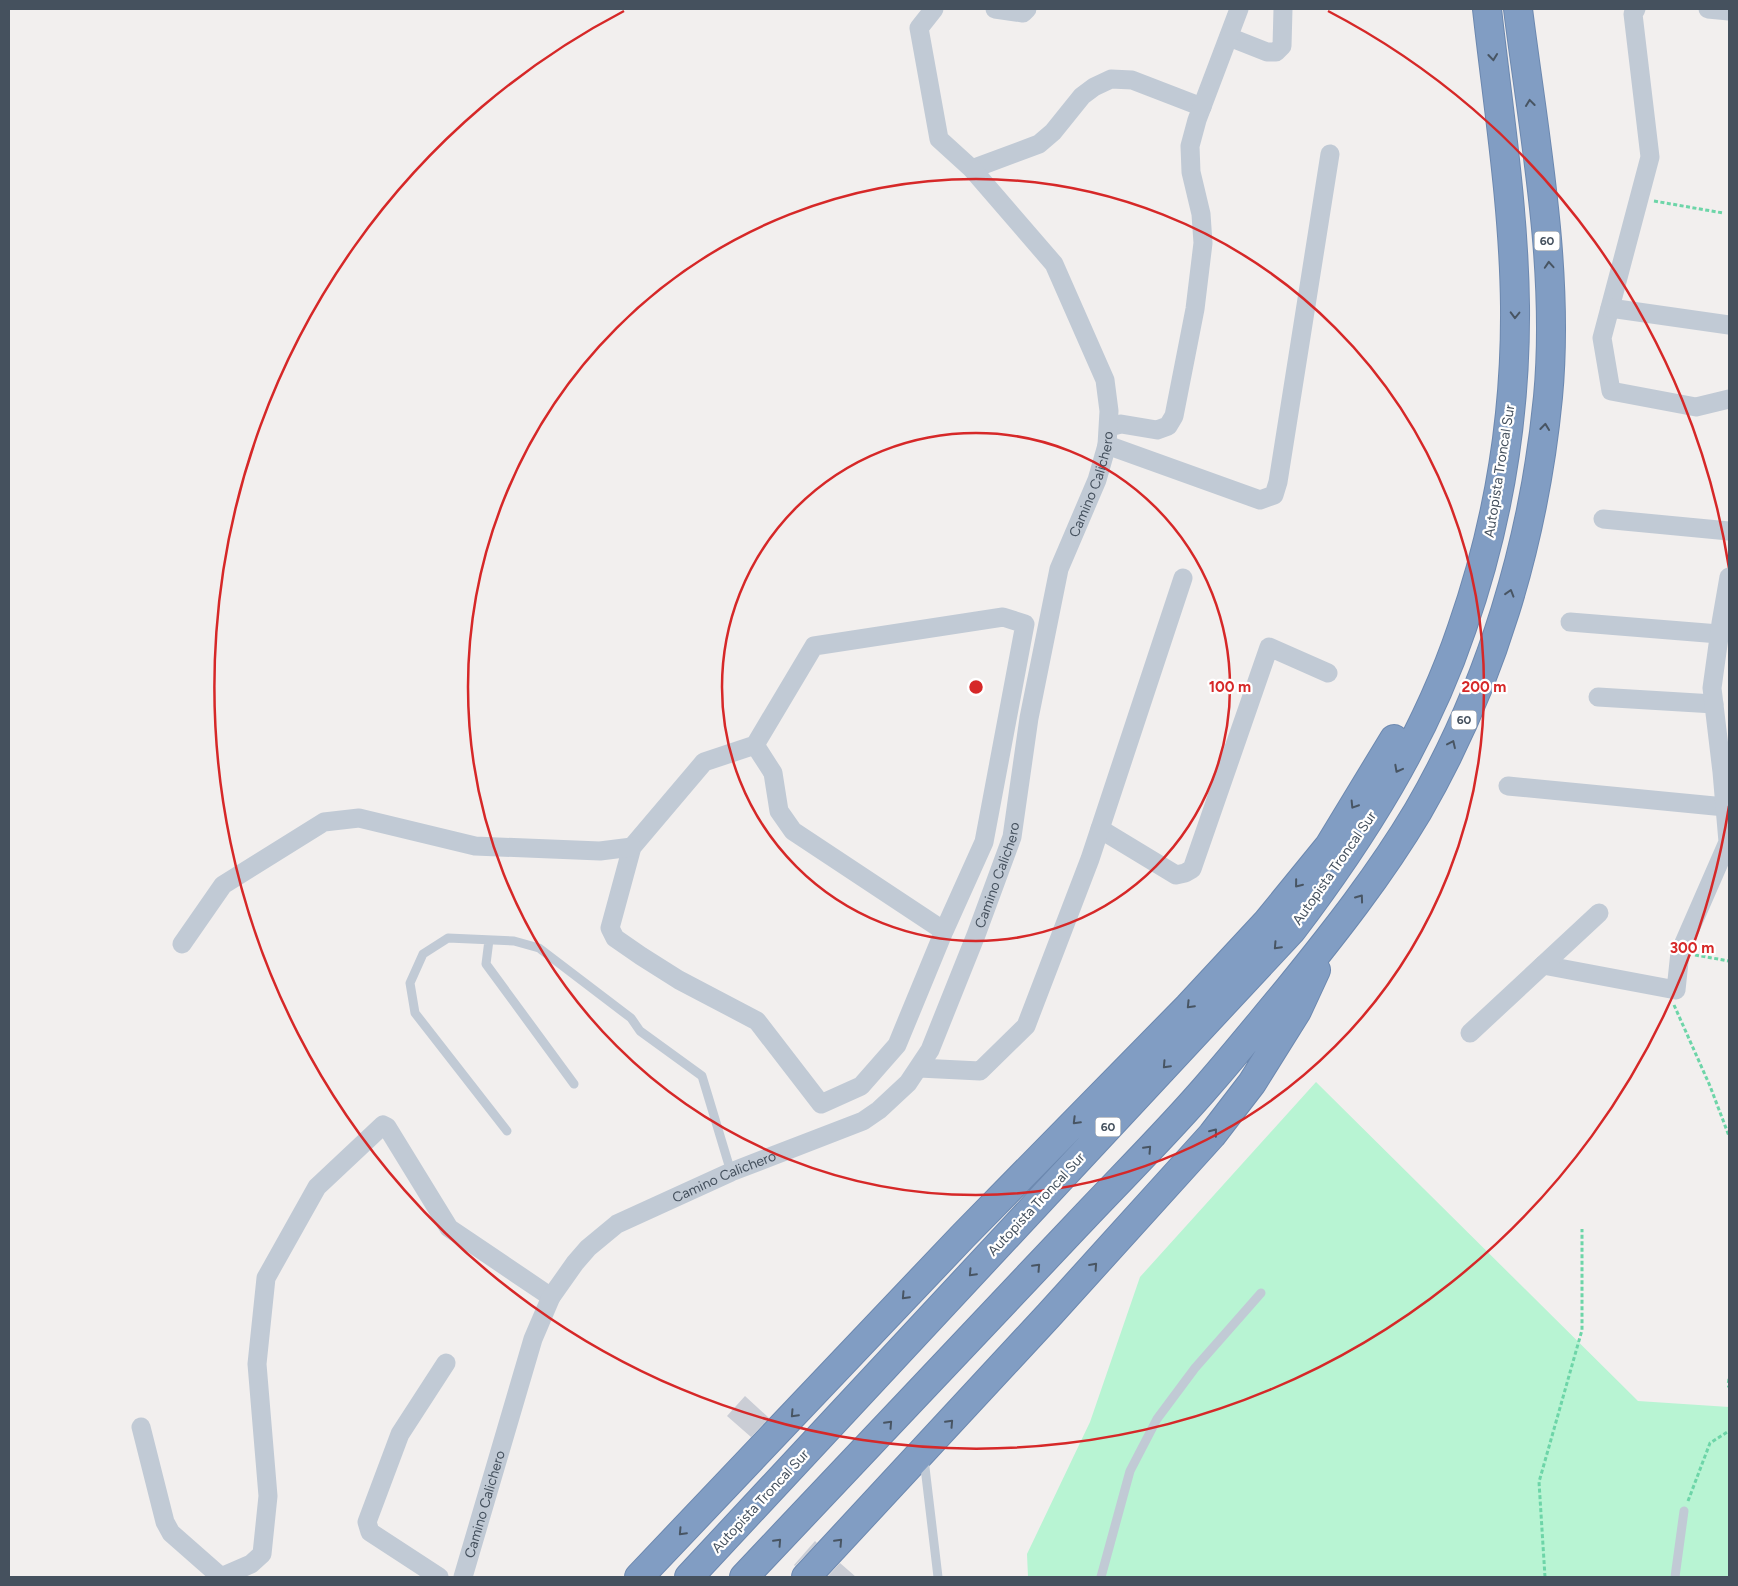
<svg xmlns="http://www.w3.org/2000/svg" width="1738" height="1586" viewBox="0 0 1738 1586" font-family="Figtree,sans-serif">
<rect width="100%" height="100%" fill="#f2efee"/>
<path fill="#b8f4d3" d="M1316 1082 1638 1401 1729 1407V1577H1028L1027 1554 1090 1422 1140 1277Z"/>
<path fill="#cacdd5" d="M745 1396 769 1418 751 1437 727 1416Z
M815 1541 817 1543 795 1566 794 1565Z
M840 1563 856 1577H827Z"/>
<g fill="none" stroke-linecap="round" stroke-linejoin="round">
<defs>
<path id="motorway" d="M639 1577 963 1236 1188 1007 1267 922 1329 846 1394 739
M689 1577 1292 930C1362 838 1425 738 1462 628 1498 525 1516 415 1515 306 1514 207 1498 107 1487 9
M744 1577C855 1460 965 1343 1076 1226 1120 1179 1167 1133 1209 1084 1236 1053 1261 1022 1287 991 1334 933 1380 875 1418 811 1491 685 1534 542 1548 397 1560 269 1534 136 1518 9
M806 1577 1049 1315 1212 1135 1252 1083 1297 1011 1316 970"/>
</defs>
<use href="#motorway" stroke="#6c88af" stroke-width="30"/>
<path stroke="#6dd5a8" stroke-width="3" stroke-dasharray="4 2.5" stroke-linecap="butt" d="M1654 201 1723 213
M1695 955 1729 961
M1674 1005 1710 1086 1729 1136
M1729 1379 1728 1385 1729 1387
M1688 1501 1710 1443 1729 1431
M1545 1577 1539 1482 1582 1330V1229"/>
<path stroke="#c1cad5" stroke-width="9" d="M489 940 486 964 574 1084
M507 1131 415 1013 410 983 423 954 448 938 514 941 539 948 631 1018 640 1031 702 1076 731 1172
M924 1459 938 1577
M1101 1577 1130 1471 1157 1419 1195 1368 1261 1293
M1675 1577 1684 1511"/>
<g stroke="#c1cad5" stroke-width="19">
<path d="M995 9 1023 13 1027 9"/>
<path d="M1636 9 1633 14 1650 157 1602 338 1611 391 1696 407 1729 399"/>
<path d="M1708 9 1729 11"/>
<path d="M1229 37 1267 52H1276L1282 46 1283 9"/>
<path d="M972 169 1039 144 1053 132 1082 96 1094 87 1111 79 1132 80 1202 107"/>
<path d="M1610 308 1729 325"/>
<path d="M1109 427 1121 424 1157 430 1168 426 1174 416 1195 309 1203 243 1201 214 1191 172 1190 146 1197 120 1239 9"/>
<path d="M1107 445 1260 500 1274 495 1278 482 1330 154"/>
<path d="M1603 519 1729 531"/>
<path d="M1570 622 1719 634"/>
<path d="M1598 697 1714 704"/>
<path d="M755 745 704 762 632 847 610 928 615 938 641 956 679 980 757 1021 821 1104 861 1086 897 1045 944 931 984 842 1025 624 1003 617 814 646 755 745 773 773 779 811 793 831 944 931"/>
<path d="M1508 786 1725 807"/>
<path d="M1100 829 1176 875 1185 873 1192 869 1269 647 1328 673"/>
<path d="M182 944 223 885 324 822 359 818 475 846 600 851 632 847"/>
<path d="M1543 965 1676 990 1680 952 1728 842 1722 772 1712 688 1721 623 1729 577"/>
<path d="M1470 1033 1599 913"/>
<path d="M919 1068 980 1071 1026 1026 1090 859 1183 578"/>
<path d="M141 1427 165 1522 171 1533 221 1577 251 1564 262 1554 268 1496 257 1364 266 1278 317 1187 383 1125 387 1127 449 1228 551 1297"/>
<path d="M439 1577 370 1532 367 1522 400 1434 446 1363"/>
<path id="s1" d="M463 1577 533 1339 551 1297 575 1263 588 1248 617 1224 731 1172 863 1121 879 1110 908 1083 930 1050 976 935 1012 837 1029 718 1059 569 1097 480 1107 445 1109 411 1105 380 1054 264 972 169 939 139 919 28 934 9"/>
</g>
<use href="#motorway" stroke="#819dc3" stroke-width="28"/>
</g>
<defs><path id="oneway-chevron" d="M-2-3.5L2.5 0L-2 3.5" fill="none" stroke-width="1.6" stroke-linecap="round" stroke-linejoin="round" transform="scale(1.25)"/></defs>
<g stroke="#485563">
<use href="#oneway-chevron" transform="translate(1493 57) rotate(84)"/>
<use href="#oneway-chevron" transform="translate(1530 103) rotate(-97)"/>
<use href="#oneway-chevron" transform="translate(1549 265) rotate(-94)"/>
<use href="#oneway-chevron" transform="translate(1515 315) rotate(91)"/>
<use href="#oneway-chevron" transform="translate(1545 427) rotate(-84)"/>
<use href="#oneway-chevron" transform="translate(1510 593) rotate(-73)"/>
<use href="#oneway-chevron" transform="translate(1452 744) rotate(-65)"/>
<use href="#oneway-chevron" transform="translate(1398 769) rotate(118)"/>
<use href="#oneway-chevron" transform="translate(1354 805) rotate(122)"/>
<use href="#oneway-chevron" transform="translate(1298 884) rotate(129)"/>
<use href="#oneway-chevron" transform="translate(1360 898) rotate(-54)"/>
<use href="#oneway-chevron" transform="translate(1277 946) rotate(133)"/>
<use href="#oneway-chevron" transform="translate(1190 1005) rotate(134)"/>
<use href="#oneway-chevron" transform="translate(1166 1065) rotate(133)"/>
<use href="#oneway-chevron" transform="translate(1076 1121) rotate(135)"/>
<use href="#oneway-chevron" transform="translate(1214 1132) rotate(-51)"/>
<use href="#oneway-chevron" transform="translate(1148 1149) rotate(-47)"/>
<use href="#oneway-chevron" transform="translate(1094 1266) rotate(-48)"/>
<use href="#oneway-chevron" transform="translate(1037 1267) rotate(-47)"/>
<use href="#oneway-chevron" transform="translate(972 1273) rotate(133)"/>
<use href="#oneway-chevron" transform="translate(905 1296) rotate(133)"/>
<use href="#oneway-chevron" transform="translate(794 1414) rotate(133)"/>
<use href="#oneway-chevron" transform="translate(950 1423) rotate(-47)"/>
<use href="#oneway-chevron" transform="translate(889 1424) rotate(-47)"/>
<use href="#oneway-chevron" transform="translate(682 1532) rotate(133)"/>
<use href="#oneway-chevron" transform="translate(778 1542) rotate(-47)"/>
<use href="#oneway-chevron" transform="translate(839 1542) rotate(-47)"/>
</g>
<g fill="none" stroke="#d62828" stroke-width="2.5">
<circle cx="976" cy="687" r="254"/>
<circle cx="976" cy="687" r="508"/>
<path d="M1729 806A762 762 0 1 1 624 11M1328 11A762 762 0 0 1 1729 568"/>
</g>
<g text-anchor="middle" stroke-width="4.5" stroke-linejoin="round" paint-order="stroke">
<g fill="#fff" stroke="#7d858e" stroke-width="1">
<rect x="1534.5" y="231.5" width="25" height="19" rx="4"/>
<rect x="1451.5" y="710.5" width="25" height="19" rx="4"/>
<rect x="1095.5" y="1117.5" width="25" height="19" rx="4"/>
</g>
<g font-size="12" font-weight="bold" fill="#45515e">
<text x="1547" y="245">60</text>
<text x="1464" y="724">60</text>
<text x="1108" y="1131">60</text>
</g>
<g font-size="14" fill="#45515e" stroke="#fff">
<text transform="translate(1499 471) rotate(-81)" y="5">Autopista Troncal Sur</text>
<text dy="5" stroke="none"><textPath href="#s1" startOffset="1350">Camino Calichero</textPath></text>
<text transform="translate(1334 868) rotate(-55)" y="5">Autopista Troncal Sur</text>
<text dy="5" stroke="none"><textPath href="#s1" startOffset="946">Camino Calichero</textPath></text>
<text dy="5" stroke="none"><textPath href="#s1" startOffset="510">Camino Calichero</textPath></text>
<text transform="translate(1036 1204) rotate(-47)" y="5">Autopista Troncal Sur</text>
<text transform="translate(760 1501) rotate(-47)" y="5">Autopista Troncal Sur</text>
<text dy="5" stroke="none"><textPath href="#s1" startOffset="76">Camino Calichero</textPath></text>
</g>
</g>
<circle cx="976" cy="687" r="8" fill="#d62828" stroke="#fff" stroke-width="2.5"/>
<g font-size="15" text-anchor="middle" font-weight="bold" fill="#d62828" stroke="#fff" stroke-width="4.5" stroke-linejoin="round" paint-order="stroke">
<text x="1230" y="692">100 m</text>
<text x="1484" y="692">200 m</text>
<text x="1692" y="953">300 m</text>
</g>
<rect width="1738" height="1586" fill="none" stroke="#45515e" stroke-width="20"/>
</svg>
